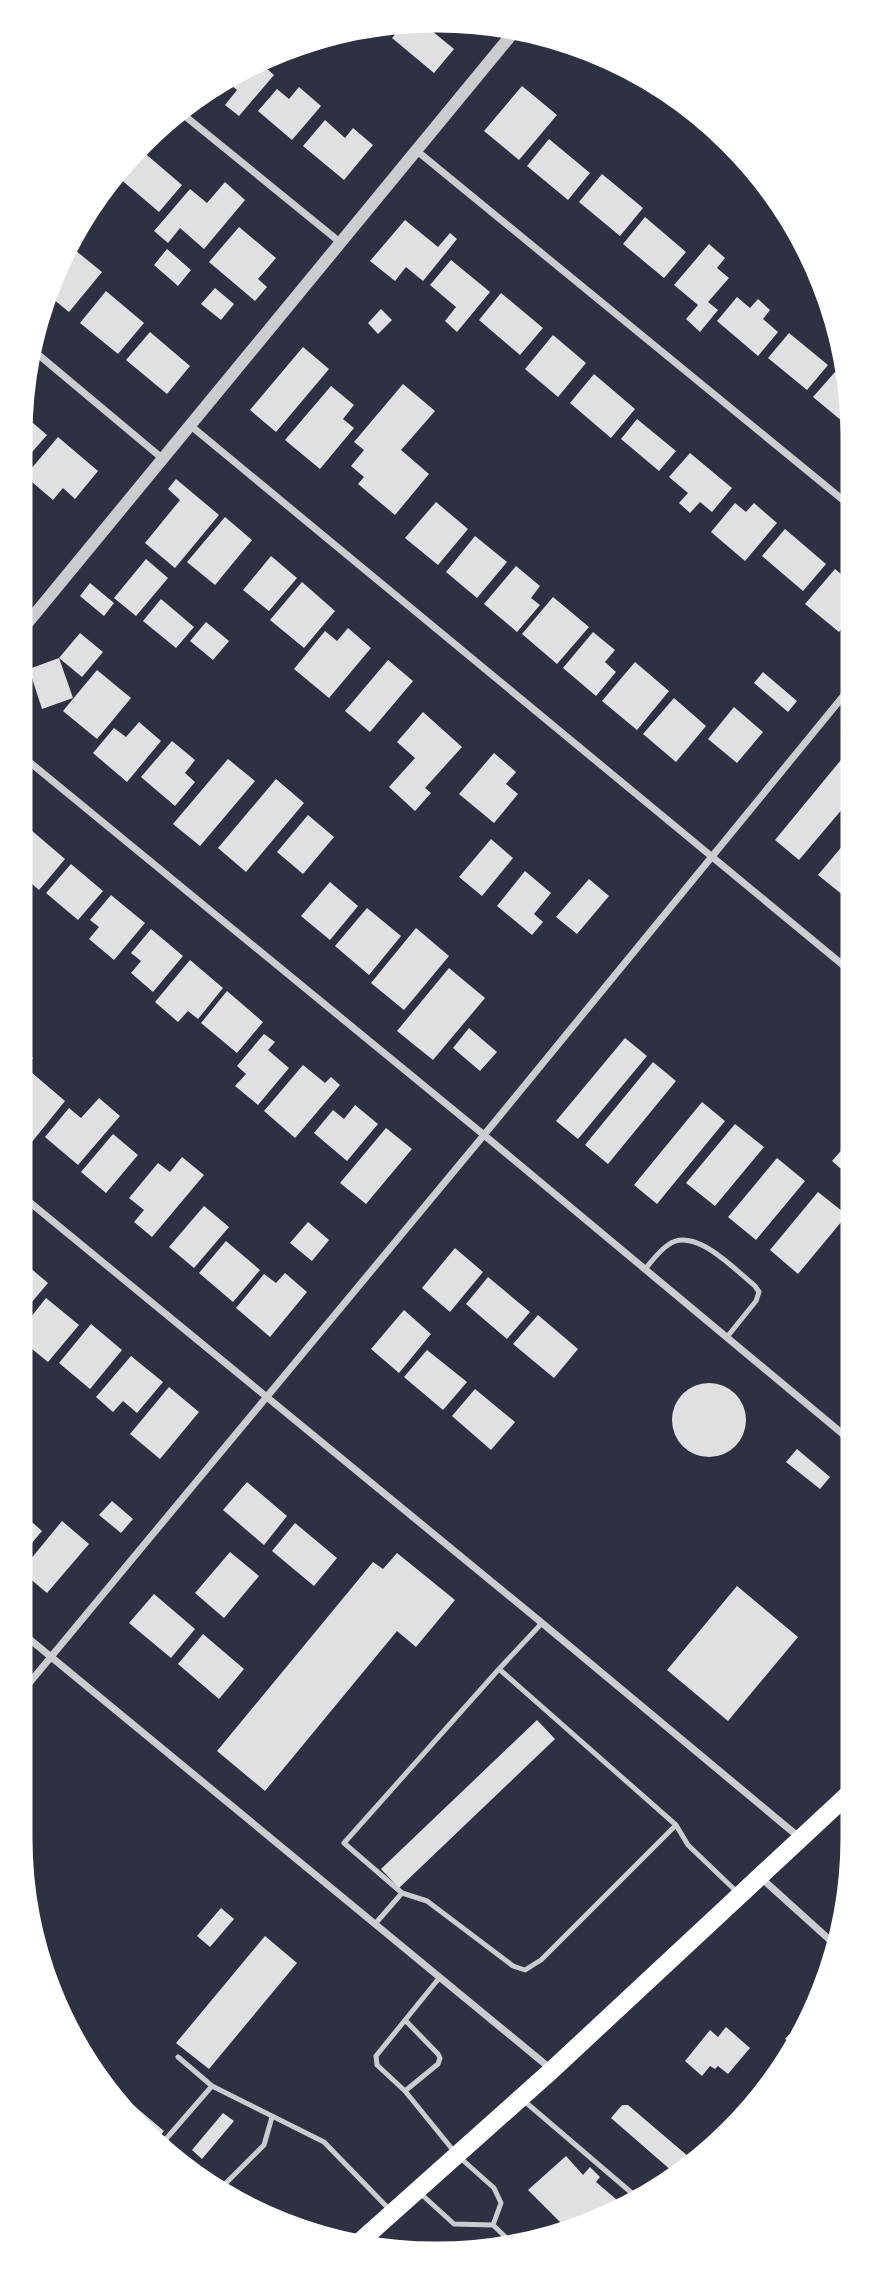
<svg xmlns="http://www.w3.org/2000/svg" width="873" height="2274" viewBox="0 0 873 2274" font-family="Barlow,sans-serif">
<rect width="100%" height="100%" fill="#2d3142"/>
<path fill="#e0e0e3" d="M382 19 398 20 384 36 369 24Z
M407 21 421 22 454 49 434 73 392 38Z
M258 61 274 75 239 116 225 105 237 90 221 77 226 72Z
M522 86 557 115 519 160 484 131Z
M299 87 321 106 292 140 258 111 277 89 289 99Z
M325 120 345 138 353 128 373 145 344 180 303 146Z
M549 139 590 173 568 200 527 166Z
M141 150 182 185 159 212 118 177Z
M602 174 643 208 620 236 579 202Z
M225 182 245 200 204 249 180 228 168 243 154 231 190 189 207 203Z
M645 217 686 252 664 278 623 244Z
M405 220 438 247 450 233 457 239 423 281 406 267 395 281 370 261Z
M239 227 276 258 258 279 267 287 255 301 209 262Z
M709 244 725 258 717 268 729 278 708 302 718 310 700 332 686 319 698 305 674 285Z
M70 246 102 272 69 312 47 294 56 284 53 281Z
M167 249 191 270 178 286 154 265Z
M451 260 490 292 457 332 445 321 456 307 430 285Z
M215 288 234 304 221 320 201 304Z
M106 291 144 323 118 354 80 323Z
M501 293 543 328 520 355 479 320Z
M737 297 750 308 758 299 770 310 763 319 778 332 758 356 717 321Z
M381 309 392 320 378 334 368 323Z
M150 332 190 366 167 394 126 360Z
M789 333 828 365 807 390 768 358Z
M553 335 586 363 558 397 525 369Z
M303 347 329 369 276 432 250 410Z
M835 372 854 388V431L813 397Z
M594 374 635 409 611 438 570 403Z
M403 384 435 411 401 450 429 474 395 515 358 484 364 477 351 466 364 450 354 442Z
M331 386 354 405 343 419 354 428 320 469 285 440Z
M19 411 47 435 26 459 16 450Z
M637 419 676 451 659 471 621 439Z
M58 437 98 471 75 499 63 488 53 500 25 476Z
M690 453 732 488 712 512 700 502 690 513 679 503 688 493 669 477Z
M176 479 219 515 175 568 145 543 180 500 168 489Z
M436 502 468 529 438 565 405 538Z
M735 503 746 512 754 503 777 523 745 561 711 532Z
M225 517 252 540 215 585 187 562Z
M785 529 826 564 803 591 762 556Z
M475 536 507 562 477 598 446 572Z
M271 556 297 578 269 611 243 590Z
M146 559 168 578 136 616 114 598Z
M516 566 540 586 531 598 540 605 517 632 484 604Z
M835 569 854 585V614L839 632 805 604Z
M302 582 335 611 304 648 270 620Z
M90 583 114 603 104 616 80 596Z
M553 597 589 627 557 664 522 634Z
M161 599 194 627 176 648 143 621Z
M206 622 229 641 213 660 190 641Z
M348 628 371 648 329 698 294 669 325 631 337 641Z
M593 632 615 650 605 662 616 672 596 696 563 668Z
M80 633 103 652 82 677 59 658Z
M59 658 73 698 42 709 29 669Z
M388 660 413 681 370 732 345 711Z
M635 662 669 691 637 730 602 701Z
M97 670 131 698 97 739 63 711Z
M763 672 797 701 788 712 754 683Z
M674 698 706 726 676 762 643 734Z
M734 707 763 732 737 763 708 739Z
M423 712 462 747 425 788 431 793 415 811 389 787 415 758 397 742Z
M139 722 161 741 127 782 93 753 114 728 126 737Z
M172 741 195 760 185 773 195 782 175 806 141 777Z
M494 753 516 772 506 784 518 794 494 823 459 794Z
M845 755 855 762V794L799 860 775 840Z
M228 759 255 781 200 846 173 824Z
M276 779 304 803 246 872 218 848Z
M308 815 334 837 303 874 277 852Z
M31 830 65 859 39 890 16 870V848Z
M855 831V883L844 896 818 875Z
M491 839 513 858 482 896 459 877Z
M71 864 103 891 78 920 46 893Z
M525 871 551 893 534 914 543 922 532 935 497 906Z
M589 879 609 896 577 934 556 917Z
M330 882 358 906 330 940 301 916Z
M111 895 145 923 114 960 89 939 99 927 90 920Z
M367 908 401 936 369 975 335 946Z
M416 928 449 956 404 1010 371 983Z
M151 929 183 956 153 992 131 973 141 961 131 953Z
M190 960 223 988 198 1019 188 1011 178 1022 155 1002Z
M449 968 485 998 433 1060 397 1031Z
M227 991 263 1022 237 1053 201 1023Z
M469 1028 497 1052 480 1071 453 1048Z
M264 1034 275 1042 268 1050 289 1068 258 1105 235 1086 246 1074 237 1066Z
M625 1038 647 1056 578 1139 556 1121Z
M16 1044 33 1058 16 1079Z
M653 1062 676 1081 608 1164 585 1145Z
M303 1065 325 1083 331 1077 340 1085 295 1138 264 1111Z
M31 1072 65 1101 23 1153 16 1147V1138L21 1131 16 1127V1090Z
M99 1098 120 1116 78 1165 45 1137 69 1108 81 1118Z
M702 1102 725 1121 657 1204 634 1185Z
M355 1105 378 1124 347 1161 314 1133 333 1110 344 1119Z
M735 1124 764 1147 715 1206 686 1183Z
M386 1128 412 1149 366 1204 340 1183Z
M113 1134 138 1155 106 1193 81 1172Z
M846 1145 856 1153V1167L848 1175 832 1161Z
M182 1157 204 1175 152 1237 134 1222 144 1210 129 1198 158 1163 170 1172Z
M777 1158 805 1181 756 1240 728 1217Z
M818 1192 847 1215 798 1274 770 1250Z
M204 1206 229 1227 194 1268 169 1247Z
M308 1222 329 1240 312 1261 290 1243Z
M226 1241 260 1270 233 1302 199 1273Z
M455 1248 483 1272 450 1312 422 1288Z
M16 1256 48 1283 26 1309 16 1301Z
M285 1273 307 1292 270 1337 236 1308 264 1274 276 1283Z
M488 1277 530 1312 507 1339 466 1304Z
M46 1298 79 1325 48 1362 16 1336Z
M404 1310 431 1334 399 1373 371 1349Z
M538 1315 578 1349 554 1378 513 1344Z
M91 1324 122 1350 90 1389 59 1363Z
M427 1350 467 1382 443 1410 404 1377Z
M131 1356 163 1382 137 1413 123 1401 113 1412 96 1397Z
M672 1420a37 37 0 1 1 74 0a37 37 0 1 1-74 0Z
M169 1387 199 1412 160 1459 130 1434Z
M475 1389 515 1422 491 1450 452 1416Z
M797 1449 830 1477 820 1489 786 1462Z
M247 1482 287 1516 264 1545 223 1510Z
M112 1501 133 1519 121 1533 99 1515Z
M16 1508 42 1531 16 1562Z
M62 1521 89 1544 47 1593 21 1571Z
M295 1523 337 1558 314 1586 272 1551Z
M230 1552 259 1576 224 1618 195 1593Z
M397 1553 455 1600 416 1647 397 1631 265 1791 217 1751 373 1562 383 1569Z
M737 1586 798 1637 728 1721 667 1670Z
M154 1594 195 1629 171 1658 129 1623Z
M203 1634 244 1669 219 1699 178 1664Z
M537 1720 555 1739 399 1888 381 1869Z
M221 1908 234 1919 210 1947 197 1936Z
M265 1936 297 1963 209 2069 176 2043Z
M726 2027 750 2048 728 2074 718 2066 715 2069 710 2066 702 2076 685 2061 710 2030 718 2037Z
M794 2029 800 2034 794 2046 785 2039Z
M106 2082 164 2131 154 2143 120 2115 103 2086Z
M622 2105H628L696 2163 680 2178 611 2118Z
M223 2113 234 2121 202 2159 192 2150Z
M566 2156 583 2175 590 2167 600 2177 596 2182 624 2206 568 2230 528 2190Z"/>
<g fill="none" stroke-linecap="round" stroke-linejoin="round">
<path stroke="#caccd0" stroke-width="5" d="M645 1269C652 1261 659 1251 668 1245 694 1225 735 1270 755 1286L759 1292 756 1301 727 1337
M542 1623 499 1669 676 1825 688 1845 737 1892
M402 1893 427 1901 513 1966 525 1970 541 1960 676 1825
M375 1924 402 1893 344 1843 499 1669
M405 2020 438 2054 440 2058 438 2064 405 2091 377 2065 376 2056 440 1977
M178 2057 212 2086
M405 2091 457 2155 494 2188 501 2203 493 2225
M523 2100 640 2200
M159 2147 212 2086 324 2142 390 2210
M224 2185 264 2145 272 2117
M420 2193 454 2224 493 2225 519 2250"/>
<path stroke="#caccd0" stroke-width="7" d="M180 112 341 243
M417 151 854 509
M28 346 163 459
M191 426 855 975
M16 751 484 1135 856 1445
M16 1191 542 1623 800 1838
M16 1628 551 2069
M16 1699 484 1135 854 683
M759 1876 841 1950"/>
<path stroke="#caccd0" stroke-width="12" d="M16 637 517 28"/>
<path stroke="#fff" stroke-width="18" d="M355 2246 552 2070 857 1786"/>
</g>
<path d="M0 0H873V2274H0ZM436 28H437A408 408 0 0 1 845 436V1838A408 408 0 0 1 437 2246H436A408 408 0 0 1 28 1838V436A408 408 0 0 1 436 28Z" fill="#fff" fill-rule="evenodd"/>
<path fill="none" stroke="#fff" stroke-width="9" d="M436 28H437A408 408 0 0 1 845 436V1838A408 408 0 0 1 437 2246H436A408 408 0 0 1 28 1838V436A408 408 0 0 1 436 28Z"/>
</svg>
